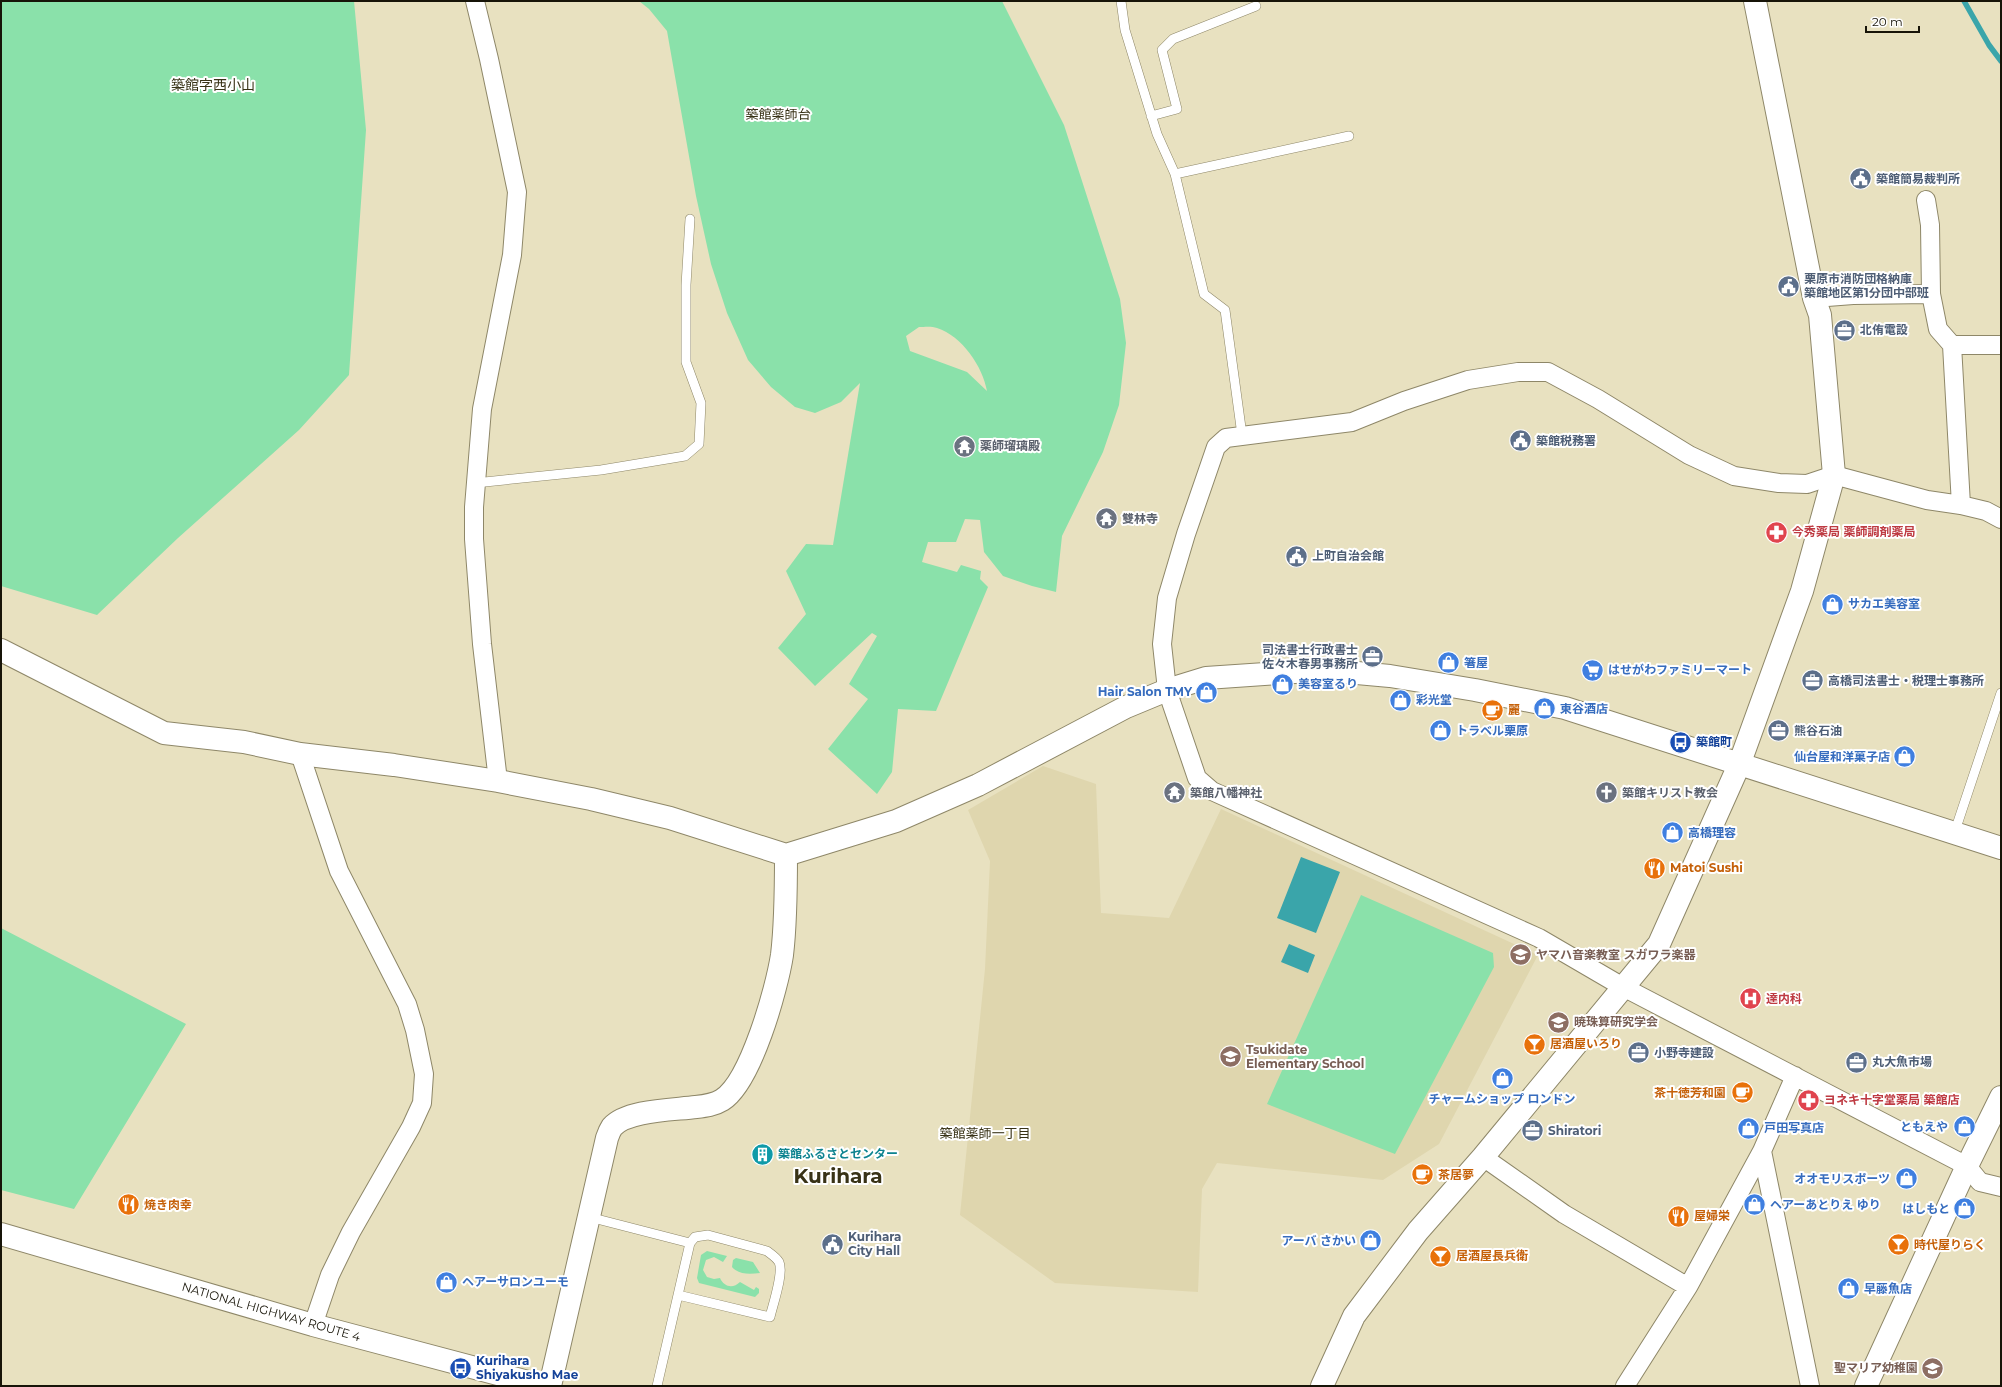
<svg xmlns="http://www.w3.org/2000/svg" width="2002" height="1387" viewBox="0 0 2002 1387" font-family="Montserrat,'Noto Sans JP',sans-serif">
<rect width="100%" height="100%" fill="#e8e1c0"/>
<path fill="#dfd6ae" d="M1043 766 1096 784 1101 913 1169 918 1221 809 1538 955 1439 1144 1383 1180 1217 1163 1202 1189 1198 1292 1055 1283 960 1215 985 969 990 861 968 810Z"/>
<path fill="#8ae1aa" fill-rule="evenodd" d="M1 1H354L366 130 349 375 299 430 178 538 97 615 1 586Z
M639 1H1002L1064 125 1120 299 1126 343 1119 405 1103 452 1062 536 1056 592 1032 586 1003 576 984 552 980 520 965 519 956 542H928L922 562 957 572 961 565 981 571 980 579 988 587 936 711 898 709 892 772 877 794 828 749 868 699 849 684 877 636 872 633 815 686 778 648 806 614 786 571 806 544 833 545 860 383 841 402 815 413 795 407 771 387 748 360 727 313 711 264 696 196 667 31 649 9ZM919 327C924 327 932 326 937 328 962 336 983 367 987 391L967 372 910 351 906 336Z
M1361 895 1493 953 1494 967 1395 1154 1267 1104Z
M1 928 186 1024 74 1209 1 1190Z
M707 1251 727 1256 723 1262 714 1257 706 1260 703 1270 707 1277 714 1279 720 1278C724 1287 733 1289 740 1282L754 1290 756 1287 759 1289V1293L755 1297 699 1283 697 1278 701 1255Z
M736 1258 753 1262 760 1273C750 1274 739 1275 732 1267L733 1260Z"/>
<path fill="#3aa5aa" d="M1301 857 1340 872 1316 933 1277 918Z
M1289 944 1315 955 1308 973 1281 962Z"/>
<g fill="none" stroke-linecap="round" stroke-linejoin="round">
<path stroke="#3aa5aa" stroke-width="5.5" d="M1964 1 1989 45 2001 61"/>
<defs>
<path id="lane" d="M1121 1 1125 30 1157 134 1175 174 1204 294 1225 310 1242 435
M1151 116 1177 109 1162 50 1173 39 1256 6
M1175 174 1349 136
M475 483 601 470 685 456 699 444 701 403 686 362V285L690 219
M1954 834 2001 693
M589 1217 690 1243 657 1386
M678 1295 770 1317C773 1304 784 1273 779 1262 776 1257 771 1254 767 1251L708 1235 695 1237 690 1243"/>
<path id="street" d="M475 1 489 59 517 192 512 255 482 409 474 507V539L482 644 498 781
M1926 200 1930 225 1931 294 1938 329 1952 345H2001
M1814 298 1853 295 1931 294
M1952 345 1961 505
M2001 519 1986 511 1961 505 1927 500 1834 475 1807 484 1779 483 1734 476 1689 455 1598 399 1548 372H1518L1468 380 1404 401 1352 422 1226 438 1216 447 1186 534 1167 598 1162 644 1167 690 1197 778 1212 791 1539 938 1623 987 1967 1166 1980 1182 2001 1187
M300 754 339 871 407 1004 415 1030 424 1074 422 1103 411 1127 351 1232 330 1275 313 1325
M1762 1151 1810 1386
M1483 1157 1564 1214 1688 1287
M1625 1386 1688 1287 1762 1151 1795 1076"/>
<path id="secondary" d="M1 650 164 733 244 742 300 754 394 765 498 781 591 799 670 818 786 855
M550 1386 607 1138C608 1135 610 1130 612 1127 627 1110 674 1110 696 1107 705 1106 714 1105 722 1100 751 1082 777 988 782 955 786 922 786 888 786 855L896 821 978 785 1126 707 1167 690 1206 678 1324 670 1390 676 1475 690 1565 708 2001 848
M1322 1386 1354 1316 1418 1231 1483 1157 1659 944 1739 765 1802 591 1834 475 1820 315 1814 298 1755 1
M1866 1386 1967 1166 2001 1097"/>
<path id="highway" d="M1 1234 313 1325 543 1386"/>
</defs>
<use href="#lane" stroke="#8e8768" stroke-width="10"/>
<use href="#street" stroke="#8e8768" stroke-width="20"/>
<use href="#secondary" stroke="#8e8768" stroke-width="24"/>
<use href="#highway" stroke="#8e8768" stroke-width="24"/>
<use href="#lane" stroke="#fff" stroke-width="9"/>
<use href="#street" stroke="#fff" stroke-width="18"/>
<use href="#secondary" stroke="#fff" stroke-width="22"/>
<use href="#highway" stroke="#fff" stroke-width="22"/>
</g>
<defs>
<symbol id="civic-disc" viewBox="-11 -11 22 22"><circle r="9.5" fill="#5c6f8a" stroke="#fff"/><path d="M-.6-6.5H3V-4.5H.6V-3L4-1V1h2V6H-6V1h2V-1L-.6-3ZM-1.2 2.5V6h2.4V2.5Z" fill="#fff"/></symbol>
<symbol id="office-disc" viewBox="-11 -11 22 22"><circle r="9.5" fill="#5c6f8a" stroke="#fff"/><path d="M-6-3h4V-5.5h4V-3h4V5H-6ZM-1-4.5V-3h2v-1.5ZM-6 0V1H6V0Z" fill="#fff"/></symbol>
<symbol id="temple-disc" viewBox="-11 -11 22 22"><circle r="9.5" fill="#6b7280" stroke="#fff"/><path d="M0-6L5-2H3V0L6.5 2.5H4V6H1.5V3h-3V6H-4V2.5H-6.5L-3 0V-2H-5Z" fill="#fff"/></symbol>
<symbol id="pharmacy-disc" viewBox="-11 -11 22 22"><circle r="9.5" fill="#e0444e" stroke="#fff"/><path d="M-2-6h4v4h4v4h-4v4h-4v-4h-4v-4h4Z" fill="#fff"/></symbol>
<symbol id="shop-disc" viewBox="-11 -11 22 22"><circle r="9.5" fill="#3f7fe0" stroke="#fff"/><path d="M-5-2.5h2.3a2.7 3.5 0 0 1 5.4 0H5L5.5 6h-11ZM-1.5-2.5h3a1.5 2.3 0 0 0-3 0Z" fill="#fff"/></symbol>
<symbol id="supermarket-disc" viewBox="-11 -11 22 22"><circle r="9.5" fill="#3f7fe0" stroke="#fff"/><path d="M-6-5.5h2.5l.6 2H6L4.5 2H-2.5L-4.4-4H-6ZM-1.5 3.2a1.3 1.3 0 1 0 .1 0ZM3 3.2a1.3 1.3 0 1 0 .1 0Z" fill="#fff"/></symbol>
<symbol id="cafe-disc" viewBox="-11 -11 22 22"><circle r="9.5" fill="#e8710a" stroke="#fff"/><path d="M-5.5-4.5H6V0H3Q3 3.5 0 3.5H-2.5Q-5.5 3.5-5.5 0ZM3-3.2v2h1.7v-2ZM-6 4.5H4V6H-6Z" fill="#fff"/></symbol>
<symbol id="bus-disc" viewBox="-11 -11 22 22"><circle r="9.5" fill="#1a4fb4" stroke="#fff"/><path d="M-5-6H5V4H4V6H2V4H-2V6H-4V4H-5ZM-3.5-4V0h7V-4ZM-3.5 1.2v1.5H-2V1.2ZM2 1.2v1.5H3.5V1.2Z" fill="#fff"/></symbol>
<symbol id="church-disc" viewBox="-11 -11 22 22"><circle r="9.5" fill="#6b7280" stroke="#fff"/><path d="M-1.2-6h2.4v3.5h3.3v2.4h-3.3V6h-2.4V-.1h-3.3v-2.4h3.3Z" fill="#fff"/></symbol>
<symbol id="restaurant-disc" viewBox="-11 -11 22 22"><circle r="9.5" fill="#e8710a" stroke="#fff"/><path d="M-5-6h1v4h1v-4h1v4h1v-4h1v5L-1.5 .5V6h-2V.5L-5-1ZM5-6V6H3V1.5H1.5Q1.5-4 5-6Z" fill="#fff"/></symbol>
<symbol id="school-disc" viewBox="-11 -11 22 22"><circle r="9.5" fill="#8d6e63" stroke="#fff"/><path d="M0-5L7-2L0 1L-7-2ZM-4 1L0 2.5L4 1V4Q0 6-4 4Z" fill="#fff"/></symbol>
<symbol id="hospital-disc" viewBox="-11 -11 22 22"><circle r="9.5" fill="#e0444e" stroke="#fff"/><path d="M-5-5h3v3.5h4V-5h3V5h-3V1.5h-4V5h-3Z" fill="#fff"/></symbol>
<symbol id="bar-disc" viewBox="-11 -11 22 22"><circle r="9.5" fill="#e8710a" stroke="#fff"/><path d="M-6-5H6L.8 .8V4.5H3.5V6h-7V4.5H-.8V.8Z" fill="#fff"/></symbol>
<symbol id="building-disc" viewBox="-11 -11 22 22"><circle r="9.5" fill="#0f9aa8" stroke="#fff"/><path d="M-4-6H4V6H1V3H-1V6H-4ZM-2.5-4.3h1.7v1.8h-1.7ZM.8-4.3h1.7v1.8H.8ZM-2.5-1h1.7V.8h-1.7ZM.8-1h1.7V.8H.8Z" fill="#fff"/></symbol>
</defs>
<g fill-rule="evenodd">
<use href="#civic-disc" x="1848" y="166" width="25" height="25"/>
<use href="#civic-disc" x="1776" y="274" width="25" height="25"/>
<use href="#office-disc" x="1832" y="318" width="25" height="25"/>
<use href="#civic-disc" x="1508" y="428" width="25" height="25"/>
<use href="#temple-disc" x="952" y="434" width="25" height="25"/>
<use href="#temple-disc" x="1094" y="506" width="25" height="25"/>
<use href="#pharmacy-disc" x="1764" y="520" width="25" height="25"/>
<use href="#civic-disc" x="1284" y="544" width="25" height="25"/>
<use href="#shop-disc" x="1820" y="592" width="25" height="25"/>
<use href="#office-disc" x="1360" y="644" width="25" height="25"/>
<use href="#shop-disc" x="1436" y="650" width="25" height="25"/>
<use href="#supermarket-disc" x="1580" y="658" width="25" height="25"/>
<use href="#office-disc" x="1800" y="668" width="25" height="25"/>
<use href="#shop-disc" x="1270" y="672" width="25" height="25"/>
<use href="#shop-disc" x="1194" y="680" width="25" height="25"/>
<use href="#shop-disc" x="1388" y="688" width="25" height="25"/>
<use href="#shop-disc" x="1532" y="696" width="25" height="25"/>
<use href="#cafe-disc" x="1480" y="698" width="25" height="25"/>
<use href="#shop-disc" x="1428" y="718" width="25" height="25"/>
<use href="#office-disc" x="1766" y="718" width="25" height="25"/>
<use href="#bus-disc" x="1668" y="730" width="25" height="25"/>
<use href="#shop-disc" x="1892" y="744" width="25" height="25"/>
<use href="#temple-disc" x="1162" y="780" width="25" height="25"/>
<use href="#church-disc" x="1594" y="780" width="25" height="25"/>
<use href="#shop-disc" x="1660" y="820" width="25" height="25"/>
<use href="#restaurant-disc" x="1642" y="856" width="25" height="25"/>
<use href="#school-disc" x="1508" y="942" width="25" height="25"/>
<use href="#hospital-disc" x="1738" y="986" width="25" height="25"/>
<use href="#school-disc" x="1546" y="1010" width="25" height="25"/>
<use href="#bar-disc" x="1522" y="1032" width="25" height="25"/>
<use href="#office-disc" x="1626" y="1040" width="25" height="25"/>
<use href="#school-disc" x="1218" y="1044" width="25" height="25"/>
<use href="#office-disc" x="1844" y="1050" width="25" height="25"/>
<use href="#shop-disc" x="1490" y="1066" width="25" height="25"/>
<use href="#cafe-disc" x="1730" y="1080" width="25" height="25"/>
<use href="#pharmacy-disc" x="1796" y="1088" width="25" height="25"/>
<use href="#shop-disc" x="1952" y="1114" width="25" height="25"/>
<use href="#shop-disc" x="1736" y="1116" width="25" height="25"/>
<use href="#office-disc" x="1520" y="1118" width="25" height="25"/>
<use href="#building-disc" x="750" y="1142" width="25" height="25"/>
<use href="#cafe-disc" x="1410" y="1162" width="25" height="25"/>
<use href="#shop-disc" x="1894" y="1166" width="25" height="25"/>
<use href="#restaurant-disc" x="116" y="1192" width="25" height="25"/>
<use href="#shop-disc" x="1742" y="1192" width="25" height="25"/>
<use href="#shop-disc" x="1952" y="1196" width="25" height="25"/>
<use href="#restaurant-disc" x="1666" y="1204" width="25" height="25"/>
<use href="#shop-disc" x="1358" y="1228" width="25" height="25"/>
<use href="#civic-disc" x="820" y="1232" width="25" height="25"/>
<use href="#bar-disc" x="1886" y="1232" width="25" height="25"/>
<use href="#bar-disc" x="1428" y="1244" width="25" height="25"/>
<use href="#shop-disc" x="434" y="1270" width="25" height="25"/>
<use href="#shop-disc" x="1836" y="1276" width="25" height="25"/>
<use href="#bus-disc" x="448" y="1356" width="25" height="25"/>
<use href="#school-disc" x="1920" y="1356" width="25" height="25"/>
</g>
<g text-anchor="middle" stroke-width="4" stroke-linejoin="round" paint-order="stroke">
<g font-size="12" font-weight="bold" fill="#4e5e75" stroke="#fff" text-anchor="start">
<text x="1876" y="183">築館簡易裁判所</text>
<text x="1804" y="283">栗原市消防団格納庫<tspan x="1804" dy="14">築館地区第1分団中部班</tspan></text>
<text x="1860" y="334">北侑電設</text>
<text x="1536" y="445">築館税務署</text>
<text x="1312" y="560">上町自治会館</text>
<text x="1358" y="654" text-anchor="end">司法書士行政書士<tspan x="1358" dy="14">佐々木春男事務所</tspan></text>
<text x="1828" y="685">高橋司法書士・税理士事務所</text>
<text x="1794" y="735">熊谷石油</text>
<text x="1654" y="1057">小野寺建設</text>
<text x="1872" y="1066">丸大魚市場</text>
<text x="1548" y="1135">Shiratori</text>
<text x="848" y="1241">Kurihara<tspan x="848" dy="14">City Hall</tspan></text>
</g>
<g font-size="12" font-weight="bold" fill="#5b616d" stroke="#fff" text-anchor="start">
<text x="980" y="450">薬師瑠璃殿</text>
<text x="1122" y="523">雙林寺</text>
<text x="1190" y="797">築館八幡神社</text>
<text x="1622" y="797">築館キリスト教会</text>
</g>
<g font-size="12" font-weight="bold" fill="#be3a42" stroke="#fff" text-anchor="start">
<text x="1792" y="536">今秀薬局 薬師調剤薬局</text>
<text x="1766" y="1003">達内科</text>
<text x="1824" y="1104">ヨネキ十字堂薬局 築館店</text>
</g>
<g font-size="12" font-weight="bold" fill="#366cbe" stroke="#fff" text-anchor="start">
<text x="1848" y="608">サカエ美容室</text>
<text x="1464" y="667">箸屋</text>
<text x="1608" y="674">はせがわファミリーマート</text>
<text x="1298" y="688">美容室るり</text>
<text x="1192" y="696" text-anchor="end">Hair Salon TMY</text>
<text x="1416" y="704">彩光堂</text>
<text x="1560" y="713">東谷酒店</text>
<text x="1456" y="735">トラベル栗原</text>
<text x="1890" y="761" text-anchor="end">仙台屋和洋菓子店</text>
<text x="1688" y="837">高橋理容</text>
<text x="1502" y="1103" text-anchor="middle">チャームショップ ロンドン</text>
<text x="1948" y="1131" text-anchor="end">ともえや</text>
<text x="1764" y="1132">戸田写真店</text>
<text x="1890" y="1183" text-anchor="end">オオモリスポーツ</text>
<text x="1770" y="1209">ヘアーあとりえ ゆり</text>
<text x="1950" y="1213" text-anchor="end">はしもと</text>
<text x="1356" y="1245" text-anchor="end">アーバ さかい</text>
<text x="462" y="1286">ヘアーサロンユーモ</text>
<text x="1864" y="1293">早藤魚店</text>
</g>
<g font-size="12" font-weight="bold" fill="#c56008" stroke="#fff" text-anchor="start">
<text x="1508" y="714">麗</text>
<text x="1670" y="872">Matoi Sushi</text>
<text x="1550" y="1048">居酒屋いろり</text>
<text x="1726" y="1097" text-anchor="end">茶十徳芳和園</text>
<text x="1438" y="1179">茶居夢</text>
<text x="144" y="1209">焼き肉幸</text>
<text x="1694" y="1220">屋婦栄</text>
<text x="1914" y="1249">時代屋りらく</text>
<text x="1456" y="1260">居酒屋長兵衛</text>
</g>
<g font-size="12" font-weight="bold" fill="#164399" stroke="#fff" text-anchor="start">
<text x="1696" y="746">築館町</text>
<text x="476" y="1365">Kurihara<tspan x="476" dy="14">Shiyakusho Mae</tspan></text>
</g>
<g font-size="12" font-weight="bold" fill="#785e54" stroke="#fff" text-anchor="start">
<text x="1536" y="959">ヤマハ音楽教室 スガワラ楽器</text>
<text x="1574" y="1026">暁珠算研究学会</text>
<text x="1246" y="1054">Tsukidate<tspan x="1246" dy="14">Elementary School</tspan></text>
<text x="1918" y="1372" text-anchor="end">聖マリア幼稚園</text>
</g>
<g font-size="12" font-weight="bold" fill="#0d838f" stroke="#fff" text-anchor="start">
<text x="778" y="1158">築館ふるさとセンター</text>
</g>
<g font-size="12" fill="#171408" stroke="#fff">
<text transform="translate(271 1312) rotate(16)" y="4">NATIONAL HIGHWAY ROUTE 4</text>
</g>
<g font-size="13" fill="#383216" stroke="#fff">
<text x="778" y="119">築館薬師台</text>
<text x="985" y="1138">築館薬師一丁目</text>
</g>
<g font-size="14" fill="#383216" stroke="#fff">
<text x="213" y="90">築館字西小山</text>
</g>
<g font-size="20" font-weight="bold" fill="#383216" stroke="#fff">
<text x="838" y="1183">Kurihara</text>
</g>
</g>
<rect width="2002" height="1387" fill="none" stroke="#171408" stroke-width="4"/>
<path d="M1866 26v6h53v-6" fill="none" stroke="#171408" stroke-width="2"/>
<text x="1872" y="26" font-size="12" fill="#171408" stroke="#ffffff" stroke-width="3" paint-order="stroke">20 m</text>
</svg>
